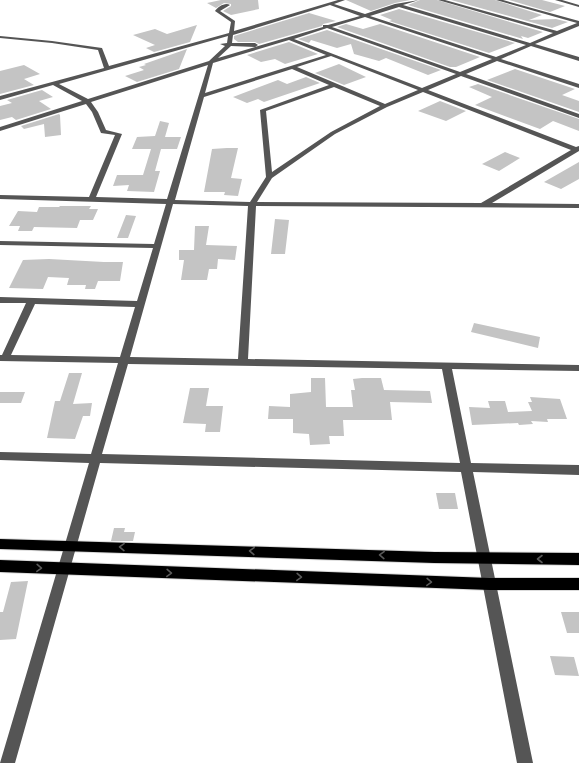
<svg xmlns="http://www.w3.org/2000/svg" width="579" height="763" viewBox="0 0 579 763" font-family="'Archivo Narrow',sans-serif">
<rect width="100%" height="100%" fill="#fff"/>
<path fill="#c4c4c4" d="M221 0H258L259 9 231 15 223 11 231 6V4L224 3 216 8 207 3Z
M346 0H410L395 3 371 11Z
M420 0H437L543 32 528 38 521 36 523 39 408 5Z
M451 0H495L542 15 529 20 556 19 568 22 552 28Z
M509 0H542L565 6 550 12Z
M399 9 515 43 489 53 389 21 392 20 380 15Z
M309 13 336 21 323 24 322 26 259 44 255 42H238L234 39V36Z
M346 24 363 29 380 24 480 57 456 67H450L337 27Z
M197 25 190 42 154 52 146 48 155 45 133 35 155 29 167 34Z
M327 30 441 70 428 75 386 58 379 61 354 54 351 44 337 48 311 40 309 43 298 39Z
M289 42 318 54 285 64 275 59 261 62 247 55Z
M187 49 179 69 137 82 125 76 144 70 139 67 146 65 144 64Z
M339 64 366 77 344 85 315 73Z
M24 65 40 74 24 79 34 85 0 94V71Z
M515 69 575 89 562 95 579 101V112L487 80Z
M306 77 320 83 264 102 258 99 247 103 233 97 278 80 287 84Z
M478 84 579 119V131L553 121 540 129 475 105 492 97 469 87Z
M42 90 53 97 39 101 51 109 16 120 12 117 0 120V106L12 103 7 100Z
M440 101 466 111 446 121 418 111Z
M59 114 60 115 61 135 45 137 44 124 24 129 21 126Z
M160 121 169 123 165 137H181L177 149H161L155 171H160L154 192 127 191 129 185 113 186 117 175H143L151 149H132L137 137 155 136Z
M227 148H238L231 178 242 179 238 196 224 195 225 192H204L212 149Z
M505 152 520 158 499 171 482 164Z
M579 162V179L561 189 544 182Z
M60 206H91L89 209H98L93 220H80L77 228 34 227 32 231H18L20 226H9L18 211 37 212 39 207H59Z
M126 215 136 216 128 238H117Z
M275 219 289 220 285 254H271Z
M195 226H209L206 245 237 246 235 260 218 259 217 269H209L207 280H181L184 260H179V250H194Z
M49 259 104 262H123L120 281H98L95 289H85L86 285H67L69 278 48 277 43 289 9 288 23 260Z
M474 323 540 337 538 348 471 332Z
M69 373H82L73 404 92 403 90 416H83L75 439 47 438 55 401H60Z
M311 378H325L326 407H353L351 390H355L353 379 362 378H381L384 390 430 391 432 403 390 402 392 420H343L344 436H329L330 444 310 445 309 434 293 433V419H268L269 406 290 407V394L311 392Z
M190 388H209L206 406H223L220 432H205L206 424 183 423Z
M0 392H25L21 403H0Z
M530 397 560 399 567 419H547L548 422 531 421 533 424 519 425 518 423 472 425 469 407 490 408 488 401H505L508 412 532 411 528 402H532Z
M436 493H455L458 509H439Z
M114 528H125L124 532H135L133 541H111Z
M28 581 16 639 0 640V612H3L11 582Z
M561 612H579V633H567Z
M550 656 574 657 579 676 555 675Z"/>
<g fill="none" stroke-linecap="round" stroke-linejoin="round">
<defs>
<path id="major" d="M0 539 434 552 579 553V565L434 563 0 549Z
M0 560 490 578H579V590H490L0 572Z"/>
</defs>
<use href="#major" stroke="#dbdbdb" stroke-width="2"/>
<path fill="#555" fill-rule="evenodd" d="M338 0H345L334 4 365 14 395 4 419 0 403 5 530 43 553 33 438 0H445L557 31 577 23 496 0H503L579 21V26L535 44 579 57V61L531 46 501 59 579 84V88L497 61 466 74 579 114V118L461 76 428 90 576 147 579 146V151L492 203 579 204V208L256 206 248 359 579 365V371L452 369 471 463 579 465V475L473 472 533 763H517L461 472 100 463 15 763H0L89 463 0 460V452L91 454 118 363 0 361V355H2L26 303H0V297L137 301 153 248 0 245V241L154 244 166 204 0 199V195L89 197 115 135 101 133 92 112 86 104 0 131V127L82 101 53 85 0 100V96L104 68 98 50 52 43 0 38V36L52 41 102 48 109 66 229 33 231 22 215 11C218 7 225 2 230 5L220 11 235 21 234 31ZM330 5 360 16 328 25H323V27L218 58 231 46 255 47 258 45 255 43H232L233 35ZM399 7 526 45 496 57 370 16ZM365 17 492 59 460 72 332 27ZM327 28 456 74 422 88 294 39ZM228 36 227 43 220 44 225 46 209 61 88 99 59 84ZM289 40 326 55 205 93 213 63ZM331 56 418 90 385 104 297 67ZM208 65 167 199 96 197 122 134 106 130 98 112 91 102ZM292 69 329 85 260 110 266 177 250 202 175 200 204 97ZM334 87 380 106 331 132 272 172 266 111ZM423 92 571 150 481 203 257 202 272 178 335 134 387 107ZM173 204 248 206 238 359 130 357ZM35 304 135 307 120 357 11 355ZM128 364 442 369 460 463 102 454Z
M555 0H562L579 5V7Z"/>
<use href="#major" fill="#000" fill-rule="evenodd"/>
</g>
<defs><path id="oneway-chevron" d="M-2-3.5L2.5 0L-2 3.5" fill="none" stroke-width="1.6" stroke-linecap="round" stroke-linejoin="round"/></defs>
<g stroke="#595959">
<use href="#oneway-chevron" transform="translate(122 547) rotate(-179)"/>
<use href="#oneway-chevron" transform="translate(252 551) rotate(-178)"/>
<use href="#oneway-chevron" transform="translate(382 555) rotate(-178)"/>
<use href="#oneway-chevron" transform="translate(540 559) rotate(-180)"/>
<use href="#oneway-chevron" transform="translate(39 568) rotate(2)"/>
<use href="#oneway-chevron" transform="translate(169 573) rotate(2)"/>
<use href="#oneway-chevron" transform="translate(299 577) rotate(2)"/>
<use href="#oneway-chevron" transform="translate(429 582) rotate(2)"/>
</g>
</svg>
